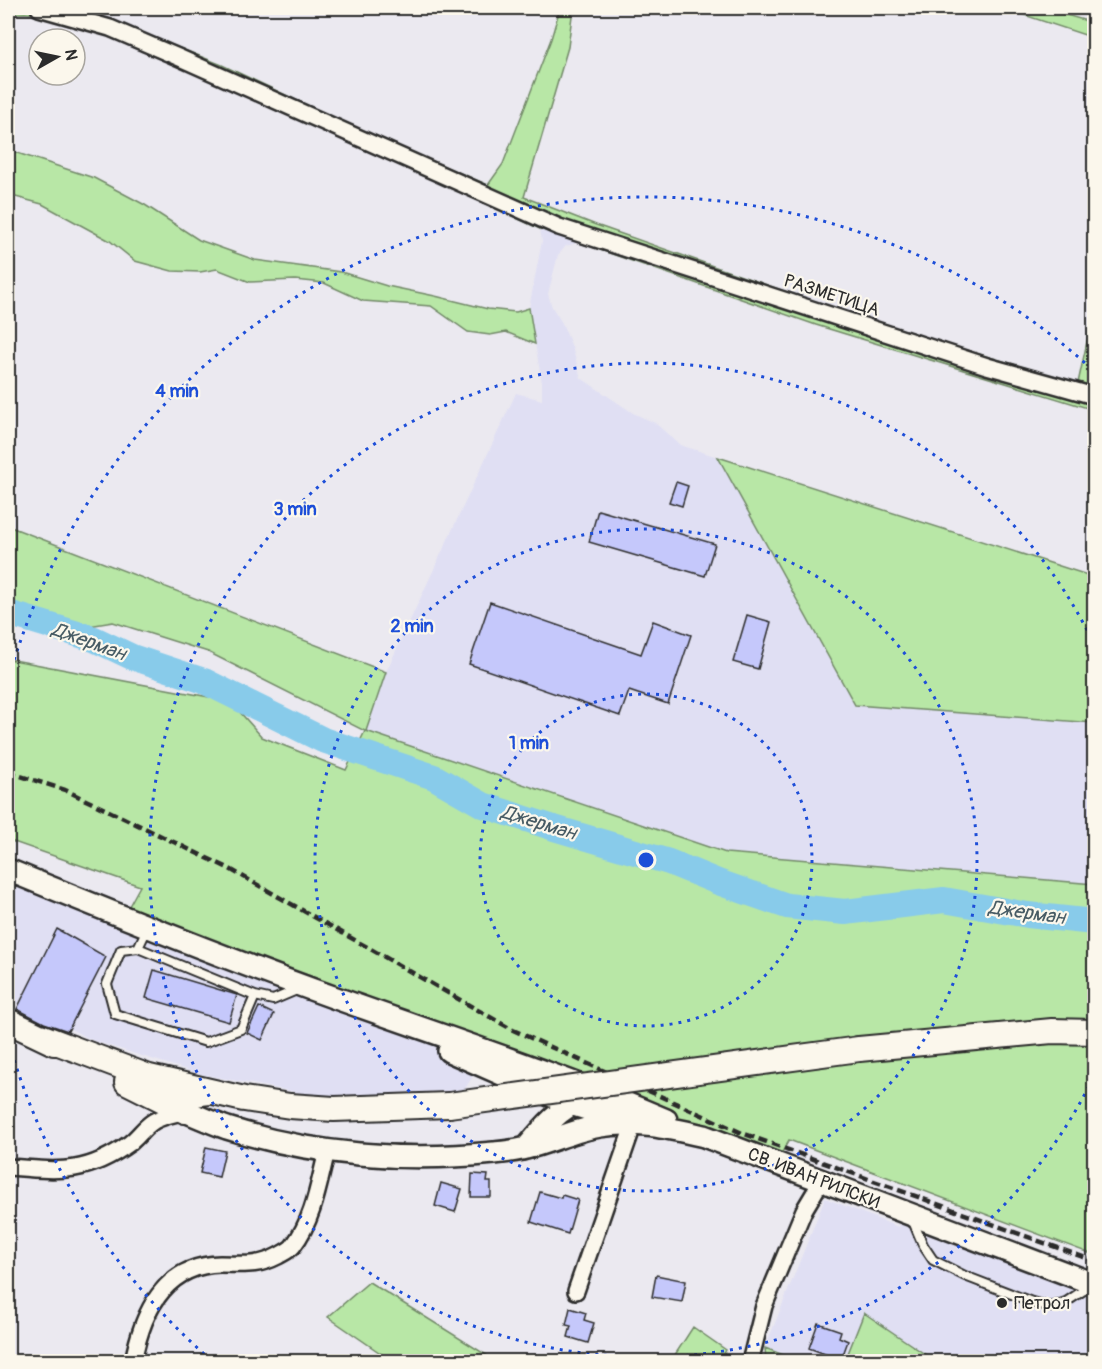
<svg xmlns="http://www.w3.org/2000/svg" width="1102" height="1369" viewBox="0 0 1102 1369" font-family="Pangolin,sans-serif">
<rect width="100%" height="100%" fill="#ebe9f0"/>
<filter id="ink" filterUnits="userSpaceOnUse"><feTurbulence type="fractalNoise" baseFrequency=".0167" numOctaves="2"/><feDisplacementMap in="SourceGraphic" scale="12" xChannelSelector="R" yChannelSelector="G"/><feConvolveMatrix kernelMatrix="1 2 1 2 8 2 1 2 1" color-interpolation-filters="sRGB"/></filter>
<g filter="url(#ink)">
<path fill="#e0dff3" d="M540 229 580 242 566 246 558 255 548 294 552 307 562 323 572 347 581 378 633 413 655 423 680 445 718 457 855 705 1094 723V884L727 853 365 731 386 672 516 393 542 400V383L529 308 542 241Z
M8 870 331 996 480 1065 455 1104 375 1109 290 1091 200 1074 94 1041 8 998Z
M825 1198 898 1227 903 1211 1094 1284V1361H935L864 1313 845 1361H799L765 1348Z"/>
<path fill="#b8e7a6" stroke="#728968" stroke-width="1.5" d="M8 8H79L222 65 358 129 488 185 503 164 551 39 560 8H573L568 47 524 197 596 225 887 327 1078 383 1094 310V410L816 325 540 229 317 126 136 45 46 16 25 13 8 14Z
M1003 8H1042L1094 23V38Z
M8 150 94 178 145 205 199 240 255 260 341 272 387 286 435 296 488 309 516 312 529 308 535 344 506 332 490 335 468 332 431 306 363 301 324 283 295 280 250 282 217 269 200 272 172 271 135 261 110 241 42 204 8 195Z
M718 457 1094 577V723L855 705Z
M8 526 386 672 366 731 726 853 1094 884V1255L789 1140 776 1163 123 917 140 886 8 840V659L230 701 262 737 346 770 365 731 208 652 113 622 40 634 8 626Z
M369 1282 496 1361H392L328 1317Z
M864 1313 935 1361H845Z
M693 1327 726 1350 720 1361H671Z
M765 1348 799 1361H766Z"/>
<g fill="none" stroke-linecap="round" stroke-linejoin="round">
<path stroke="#88cbea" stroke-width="26" d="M8 613 94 639 132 657 204 681 323 740 434 777 483 805 554 828 669 862 718 882 787 906 845 912 944 900 1028 915 1094 922"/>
</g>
<path fill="#c5c8fb" stroke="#2b2b2b" stroke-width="1.5" d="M676 482 688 486 682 506 669 502Z
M598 510 715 544 705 576 589 542Z
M490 602 641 654 653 621 691 635 668 704 629 691 620 716 469 664Z
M747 615 771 622 758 669 733 662Z
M57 929 106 957 68 1031 44 1023 17 1009Z
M154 970 237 995 229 1022 146 998Z
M259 1007 274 1014 262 1040 247 1033Z
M206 1147 225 1151 219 1177 200 1173Z
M472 1174 488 1175 487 1182H491V1197H471Z
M441 1183 462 1189 455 1212 435 1206Z
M540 1192 561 1198 562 1195 578 1200 568 1234 531 1222Z
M656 1275 686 1281 682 1302 652 1297Z
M570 1308 586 1313 584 1320 594 1323 588 1343 568 1337 571 1326 566 1325Z
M818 1323 841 1331 839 1337 848 1341 841 1360 809 1348Z"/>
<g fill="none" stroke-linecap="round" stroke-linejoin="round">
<defs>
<path id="lane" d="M147 929 138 948 255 996 273 1000 299 989
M138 948 121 950 107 984 115 1014 206 1042 241 1029 255 996
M912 1219 923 1245 933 1260 965 1276 1032 1302 1051 1307 1066 1302 1090 1286"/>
<path id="street" d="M39 8 110 28 180 58 559 227 987 366 1094 396
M8 1167C59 1171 86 1175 130 1143 139 1136 144 1127 154 1121 163 1116 175 1114 185 1111
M576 1291 634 1123
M133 1362C142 1313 164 1265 220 1264 242 1264 257 1267 278 1256 283 1253 290 1250 293 1246 314 1219 319 1182 327 1151
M750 1362 764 1306 804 1210 822 1180"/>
<path id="secondary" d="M8 870C115 914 224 958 333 997 445 1037 557 1073 666 1120
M449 1051 570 1104 620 1119
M185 1111C199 1117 213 1123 227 1128 312 1155 405 1162 494 1153 504 1152 516 1151 526 1148 551 1142 574 1130 600 1126 635 1120 669 1128 704 1136L1094 1284
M529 1145C544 1127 560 1108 582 1100"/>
<path id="primary" d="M8 1021 54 1043
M40 1036 149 1077 244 1099 290 1106 334 1109 449 1105
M859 1049 1052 1031 1094 1032
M127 1082 185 1111C183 1095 196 1093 210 1092"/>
</defs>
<use href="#lane" stroke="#2b2b2b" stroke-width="12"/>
<use href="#street" stroke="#2b2b2b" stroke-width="20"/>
<use href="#secondary" stroke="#2b2b2b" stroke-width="26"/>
<use href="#primary" stroke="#2b2b2b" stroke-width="28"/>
<path stroke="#2b2b2b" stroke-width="2" stroke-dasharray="6 4.5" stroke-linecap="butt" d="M1088 378 1094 349"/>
<use href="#lane" stroke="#fbf7ec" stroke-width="8"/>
<use href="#street" stroke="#fbf7ec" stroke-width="15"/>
<use href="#secondary" stroke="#fbf7ec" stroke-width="21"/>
<use href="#primary" stroke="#fbf7ec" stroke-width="24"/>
<path stroke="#2b2b2b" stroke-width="4.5" stroke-dasharray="9 4.5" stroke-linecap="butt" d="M8 772 65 790 228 868 513 1030 742 1133 1094 1261"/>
<defs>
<path id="primary-bridge" d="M449 1105 859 1049"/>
</defs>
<use href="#primary-bridge" stroke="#2b2b2b" stroke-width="28" stroke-linecap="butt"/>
<use href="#primary-bridge" stroke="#fbf7ec" stroke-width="24"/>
</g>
</g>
<g fill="none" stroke="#1d4ed8" stroke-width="3" stroke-dasharray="3 6">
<circle cx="646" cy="860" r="166"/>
<circle cx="646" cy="860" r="331"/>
<path d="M1093 1078A497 497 0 1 1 1093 642"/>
<path d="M211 1360A663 663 0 0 1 9 1043M9 677A663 663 0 0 1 1094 371"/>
</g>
<circle fill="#2b2b2b" stroke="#fbf7ec" stroke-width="2" cx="1002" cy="1303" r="6"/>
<g text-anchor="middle" stroke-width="4.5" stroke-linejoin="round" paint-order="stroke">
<g font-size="18" fill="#2b2b2b" stroke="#fbf7ec">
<text transform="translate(832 295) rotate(18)" y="6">РАЗМЕТИЦА</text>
<text transform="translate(814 1178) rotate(21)" y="6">СВ. ИВАН РИЛСКИ</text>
</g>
<g font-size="18" fill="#2b2b2b" stroke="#fbf7ec" text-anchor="start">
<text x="1014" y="1309">Петрол</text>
</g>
<g font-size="20" font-style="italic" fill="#475b64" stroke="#fbf7ec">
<text transform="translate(89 641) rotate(20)" y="7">Джерман</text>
<text transform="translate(539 822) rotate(17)" y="7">Джерман</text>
<text transform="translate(1027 912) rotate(8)" y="7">Джерман</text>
</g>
</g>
<circle cx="646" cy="860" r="9" fill="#1d4ed8" stroke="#fbf7ec" stroke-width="3"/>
<g font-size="18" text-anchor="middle" font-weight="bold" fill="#1d4ed8" stroke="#fbf7ec" stroke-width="4.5" stroke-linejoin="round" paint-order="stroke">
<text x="177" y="397">4 min</text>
<text x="295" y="515">3 min</text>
<text x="412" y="632">2 min</text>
<text x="529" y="749">1 min</text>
</g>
<rect width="1102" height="1369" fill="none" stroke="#fbf7ec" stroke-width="30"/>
<rect x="15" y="15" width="1072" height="1339" fill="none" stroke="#2b2b2b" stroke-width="2" filter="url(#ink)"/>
<g transform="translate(57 57) rotate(81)"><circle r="28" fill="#fbf7ec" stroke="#a8a59f" stroke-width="1.5"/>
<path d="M0-4.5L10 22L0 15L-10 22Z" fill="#2b2b2b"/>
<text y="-9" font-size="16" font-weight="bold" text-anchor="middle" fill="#2b2b2b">N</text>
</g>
</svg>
